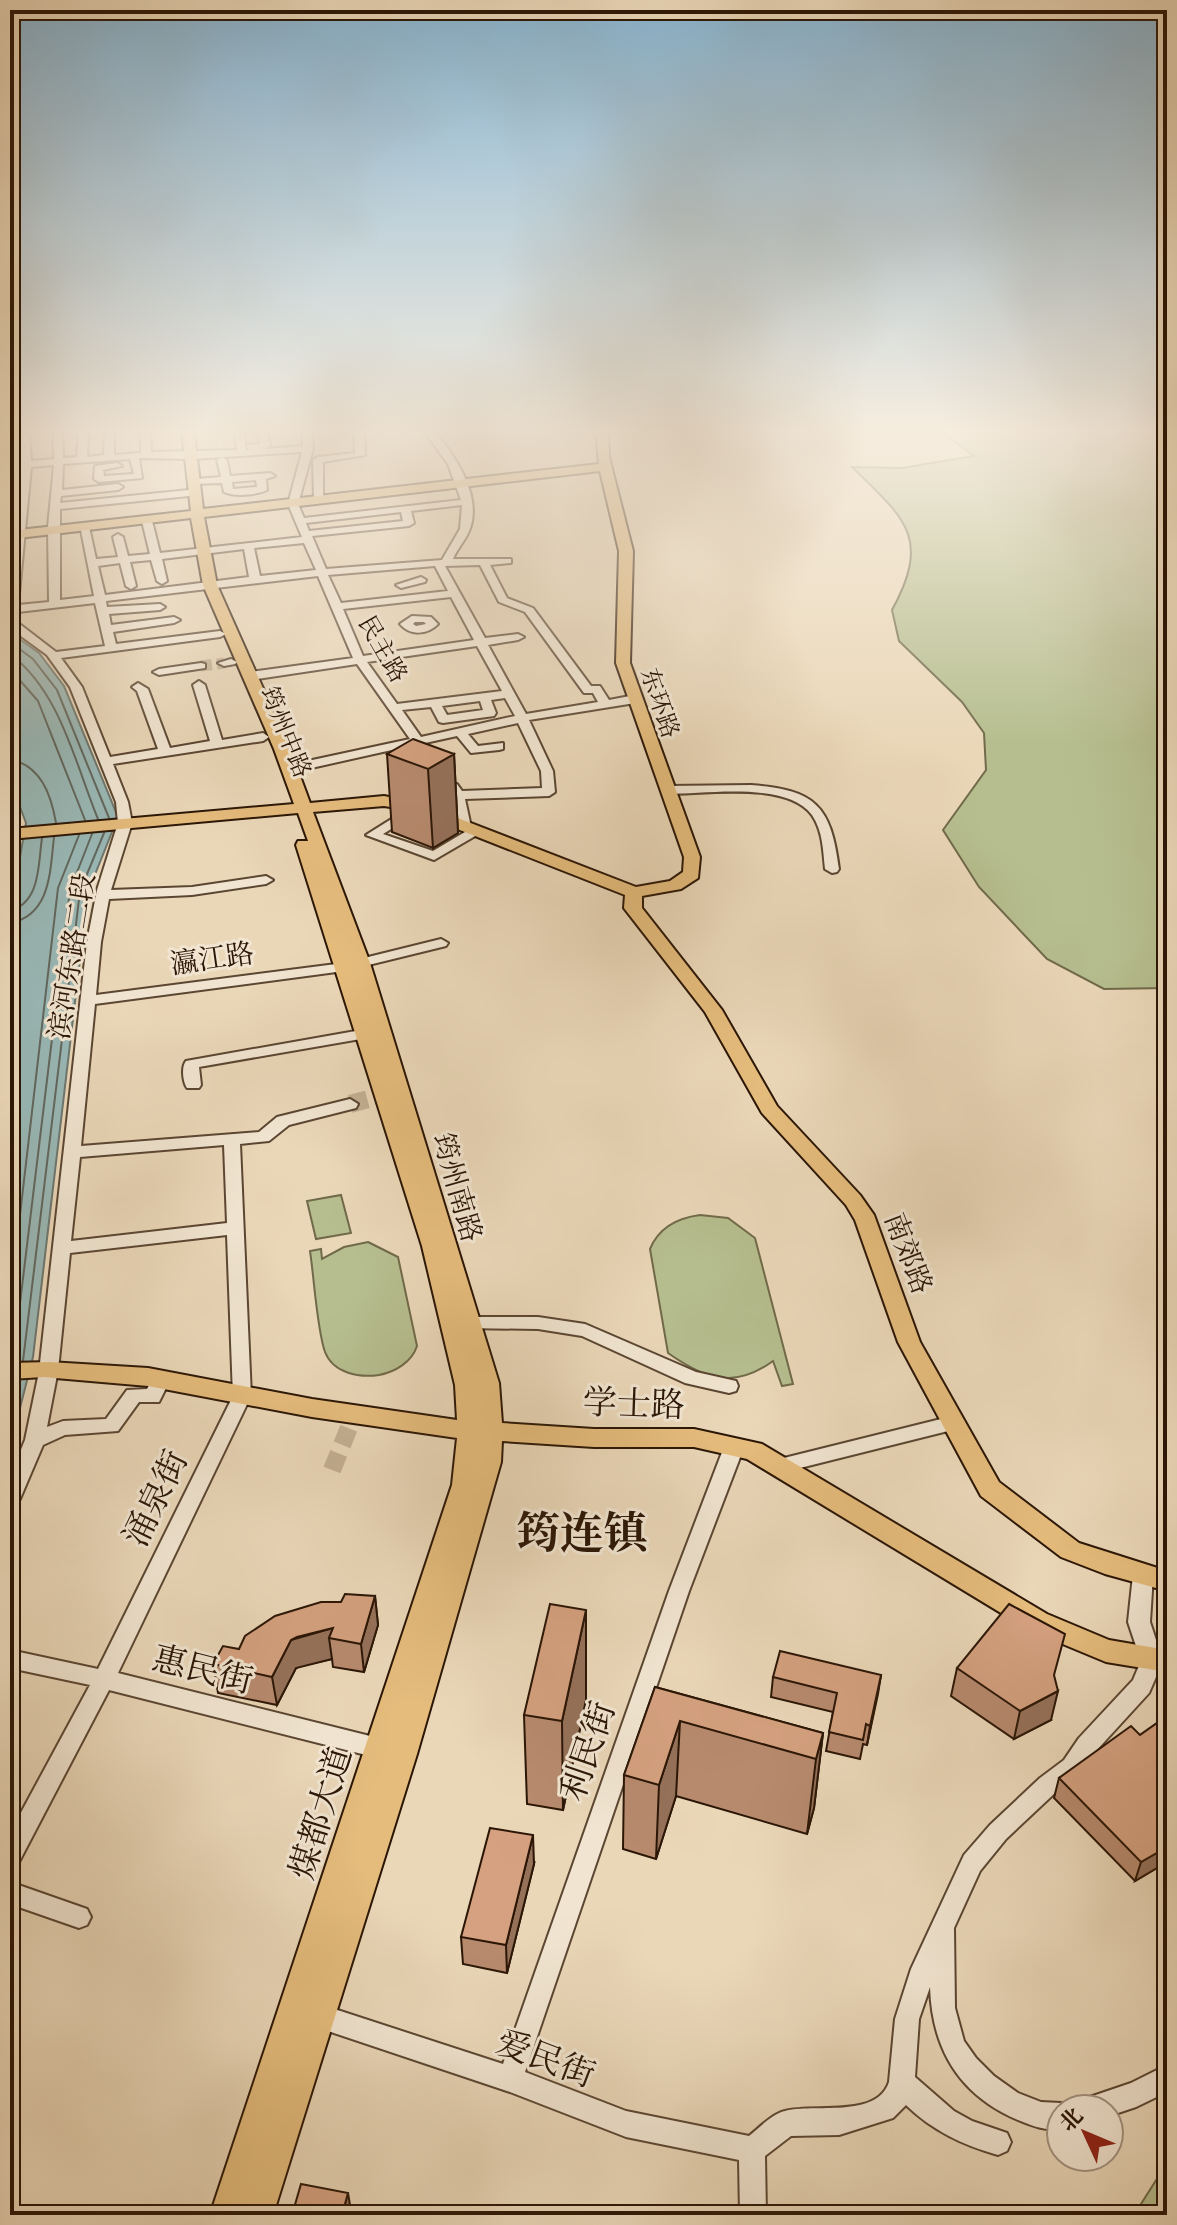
<svg xmlns="http://www.w3.org/2000/svg" width="1177" height="2225" viewBox="0 0 1177 2225" font-family="'Sorts Mill Goudy','Noto Serif SC',serif">
<rect width="100%" height="100%" fill="#ead7b8"/>
<filter id="stains"><feTurbulence type="fractalNoise" baseFrequency=".0025" numOctaves="4"/><feColorMatrix values="0 0 0 0 .2 0 0 0 0 .09 0 0 0 0 .02 0 0 0 .5 -.17"/></filter>
<radialGradient id="worn" r=".72"><stop offset=".6" stop-color="#630" stop-opacity="0"/><stop offset="1" stop-color="#630" stop-opacity=".3"/></radialGradient>
<path fill="#b6be8f" stroke="#706a4a" stroke-width="2" d="M942 432H1167V988L1104 989 1047 959 979 887 943 830 986 770 984 733 962 702 899 641 892 610C932 537 904 518 852 467L902 468 974 456Z
M341 1195 351 1233 316 1239 307 1201Z
M700 1215 728 1218 755 1238 793 1384 782 1386 773 1361C733 1390 705 1379 668 1353L650 1249C659 1227 677 1218 700 1215Z
M368 1242 398 1257 417 1346C412 1362 395 1372 379 1375 359 1378 333 1373 325 1352 317 1330 314 1277 310 1251L321 1249 322 1259 344 1247Z
M1167 2163V2215H1134Z"/>
<path fill="#99b8b6" stroke="#6d7770" stroke-width="2" d="M10 632 39 653 64 686 118 817 88 892 33 1357 10 1447V913L26 823 10 780Z"/>
<g fill="none" stroke-linecap="round" stroke-linejoin="round">
<path stroke="#62675e" stroke-width="2" d="M10 642 33 659 57 690 109 818
M10 654C60 691 75 763 98 819
M10 669 38 701 85 820
M10 759C41 766 51 794 56 823
M10 911C41 902 38 864 42 838
M10 923C51 915 50 871 54 837
M10 1301 58 888 79 835
M13 1361 70 890 92 834
M23 1361 80 891 104 833"/>
<path stroke="#c4b094" stroke-width="11" stroke-dasharray="11 5" stroke-linecap="butt" d="M201 666 224 663"/>
<path stroke="#c4b094" stroke-width="18" stroke-dasharray="18 9" stroke-linecap="butt" d="M350 1104 376 1097
M332 1470 350 1425"/>
<defs>
<path id="minor" d="M10 432 29 435 31 461 54 459 53 432H62L63 458 77 457 79 432H88L87 457 104 455 105 432H114V455L141 453V432H150L151 452 237 450 235 432H244L246 450H250L246 447 248 445 260 444 258 432H267L270 446 265 449 303 446V432H312L313 449 298 504 304 518 461 500 448 464 425 432H435C456 457 483 497 469 531 465 541 457 549 453 559H511V563L490 565 507 598 533 608 591 686H600L609 700 635 695 641 699 635 703 529 720 553 771 555 792 549 796 465 799 471 827 464 831 457 827 453 800 435 805 429 801 450 793 446 787 447 784H457L462 791 542 788 541 771 518 723 468 734 478 746 503 743V749L499 750 471 753 457 736 425 743 434 756 428 760 424 759 414 745 289 773 283 769 289 765 410 739 357 664 250 680 244 676 250 672 353 658 318 576 106 601 107 607 160 604 165 607 160 610 109 614 111 625 174 617 180 620 174 623 113 632 116 644 220 631 226 634 220 637 61 658 82 687 110 757 158 749 137 691 132 687 138 683 148 689 170 748 210 741 193 685 199 681 205 685 222 740 263 733 269 737 263 741 113 764 128 802 132 823 111 890 192 887 266 876 273 880 266 884 192 895 109 899 101 942 96 995 344 963 441 939 448 943 446 946 344 971 95 1004 81 1146 259 1132 277 1117 350 1099 358 1104 356 1108 289 1125 269 1141 240 1144 251 1396 118 1673 378 1738 386 1741 389 1748 386 1755 378 1758 109 1690 18 1864 10 1867V1833L90 1685 10 1668V1650L98 1669 233 1396 227 1235 70 1253 58 1370 47 1427 63 1421 106 1419 127 1390 147 1389 154 1375 161 1373 168 1375 170 1380 159 1402H139L118 1431 65 1435 43 1445 20 1499 17 1504 10 1507V1476L25 1440 38 1377 32 1375 30 1370 32 1365 40 1363 87 942 97 890 118 823 116 802 70 687 47 655 10 628V577L21 438ZM302 452 288 504 302 537 160 553 152 521 147 518 142 521 150 554 128 556 123 537 118 534 113 537 118 557 96 559 89 527 80 525 94 596 60 600V509L189 496 194 493 189 490 60 503 61 496 118 490 123 487 118 484 62 490 63 464 130 459 134 474 104 476 103 470 122 466 117 463 95 466 94 479 99 482 142 478 139 458 192 459ZM54 465 48 527 49 602 18 605 31 467ZM462 505 460 529 442 560 326 569 312 536 409 526 414 523 411 511ZM401 512 403 521 309 531 306 523ZM304 543 316 570 260 576 254 548ZM244 549 249 577 105 595 98 566 120 563 126 586 131 589 136 586 130 562 151 560 157 581 162 584 167 581 162 559ZM480 565 499 602 525 612 584 693H593L598 702 526 714 488 645 518 640 524 637 518 634 485 638 445 566ZM435 566 448 591 341 603 328 575ZM451 597 474 640 363 656 343 609ZM95 603 105 646 56 652 17 622 18 612ZM477 646 502 691 397 704 367 662ZM505 698 515 716 421 737 402 710 431 707 439 722 443 723 494 716 496 713 491 700ZM480 701 483 710 447 715 442 706ZM224 1145 227 1223 71 1241 80 1157Z
M354 432H364L365 455 323 462V498L314 500 313 460 318 457 355 453Z
M222 457 227 460 230 476 270 473 275 476 266 479 267 490C257 495 234 497 224 492L222 483 193 484V480L196 479 221 477 217 460ZM256 480 257 487 233 489 232 482Z
M421 577 426 580 425 582 401 588 396 585Z
M412 616 431 617 438 624C427 635 410 636 400 624ZM415 622H424L426 624 416 626 413 624Z
M231 659 237 662 235 664 224 666 218 663Z
M201 663 205 664V668L159 675 153 672 159 669Z
M751 785C815 790 831 805 839 869L837 872 832 873 825 869C823 851 823 831 812 815 787 781 706 794 668 794L662 790 668 786Z
M409 808 414 809V815L383 834 433 851 470 829H480L482 832 434 860 366 835Z
M367 1029 375 1034 372 1037 199 1067 201 1085 199 1088H187C183 1082 181 1067 186 1061Z
M469 1317H538L585 1324 696 1372 736 1381 738 1386 736 1391 729 1393 685 1383 582 1336 538 1329 463 1328 460 1323 463 1318Z
M953 1416 960 1418 963 1423 960 1428 780 1473 773 1471 770 1466 773 1461 780 1459Z
M734 1440 741 1442 744 1447 689 1591 525 2072 626 2111 749 2136C759 2128 772 2114 785 2111 813 2103 877 2119 889 2082L895 2019 911 1969 964 1855 990 1825 1040 1778 1064 1760 1079 1738 1133 1680 1141 1661 1128 1622 1133 1575 1136 1569 1143 1567 1150 1569 1153 1575 1150 1622 1163 1661 1149 1693 1095 1752 1080 1774 1056 1792 1006 1839 980 1871 954 1928 955 2008 964 2041 976 2058 994 2076 1018 2093 1041 2102 1061 2103 1070 2107 1071 2109H1061V2129C1046 2131 1032 2126 1018 2120 959 2095 932 2049 930 1987L919 2019 915 2077 954 2111 972 2121 1007 2133 1011 2142 1007 2151 998 2155C963 2145 933 2131 906 2105L893 2118 839 2135 791 2136 765 2156 766 2215H740L739 2160 626 2137 510 2092 319 2028 310 2025 307 2016 310 2007 319 2004 503 2064 669 1591 724 1447 727 1442Z
M10 1882 87 1909 91 1917 87 1925 79 1928 10 1904Z
M1167 2065V2092L1136 2107 1109 2116V2109H1077L1081 2100 1131 2083Z"/>
<path id="major" d="M182 432H194L203 509 599 464 596 432H608L609 457 633 551 630 663 700 857 698 878 681 889 642 896V908L722 1010 777 1106 860 1195 874 1215 920 1342 999 1482 1079 1543 1167 1571V1591L1105 1574 1061 1557 981 1496 898 1342 855 1220 846 1205 762 1113 705 1012 624 908 625 895 409 810 384 806 313 812 370 963 499 1383 502 1423 594 1429H694L762 1444 1047 1614 1109 1640 1167 1650V1672L1106 1662 1029 1630 747 1459 694 1447H594L502 1441 501 1462 417 1754 273 2215H210L452 1485 457 1438 312 1417 148 1386 44 1377 10 1379V1363L49 1362 148 1368 312 1399 457 1420 455 1385 422 1246 296 845 298 841H308L298 813 10 839V829L294 804 274 749 203 585 191 518 10 539V531L191 511ZM600 471 619 551 616 663 684 857 683 872 670 881 636 887 419 803 384 796 310 803 290 749 217 585 204 517Z"/>
</defs>
<use href="#minor" stroke="#5b4632" stroke-width="4"/>
<use href="#major" stroke="#2b1606" stroke-width="4"/>
<use href="#minor" fill="#f1e5d1" fill-rule="evenodd"/>
<use href="#major" fill="#e5bc7c" fill-rule="evenodd"/>
</g>
<path fill="#b78a6e" stroke="#2b1606" stroke-width="2" d="M387 754H454L458 833 433 848 392 832Z
M375 1596 378 1625 364 1672 333 1667 332 1659 301 1666 296 1668 277 1705 218 1693 213 1664 239 1649 341 1602Z
M957 1668 1051 1720 1014 1739 951 1696Z
M881 1675 867 1745 863 1744 860 1759 826 1751 833 1712 771 1697 773 1677Z
M655 1687 823 1733 814 1808 807 1834 676 1796 656 1859 623 1849 624 1775Z
M586 1700 563 1810 527 1804 524 1715Z
M1167 1716V1862L1135 1881 1054 1798 1059 1778 1140 1735Z
M534 1864 507 1973 463 1964 461 1937Z"/>
<path fill="#95715a" stroke="#2b1606" stroke-width="2" d="M454 754 458 833 433 848 428 769Z
M375 1596 378 1625 364 1672 361 1644Z
M586 1610V1700L563 1810 562 1721Z
M333 1628 329 1638 332 1659 296 1668 277 1705 272 1677 291 1640Z
M881 1675 878 1694 867 1745 870 1726Z
M1058 1691 1051 1720 1014 1739 1020 1711Z
M680 1721 676 1796 656 1859 659 1785Z
M823 1733 814 1808 807 1834 816 1759Z
M533 1835 534 1864 507 1973 506 1945Z
M1167 1847V1862L1135 1881 1141 1862Z
M348 2193 351 2211 350 2215H342Z"/>
<path fill="#d5a180" stroke="#2b1606" stroke-width="2" d="M413 739 454 754 428 769 387 754Z
M345 1594 375 1596 361 1644 329 1638 333 1628 297 1637 291 1640 272 1677 213 1664 223 1646 239 1649 245 1636 275 1616 321 1602H341Z
M550 1604 586 1610 562 1721 524 1715Z
M1009 1604 1065 1634 1054 1675 1058 1691 1020 1711 957 1668Z
M780 1651 881 1675 870 1726 866 1724 863 1740 829 1732 837 1693 773 1677Z
M655 1687 823 1733 816 1759 680 1721 659 1785 624 1775Z
M1167 1716V1847L1141 1862 1059 1778 1131 1726 1140 1735Z
M490 1828 533 1835 506 1945 461 1937Z
M301 2184 348 2193 342 2215H292Z"/>
<linearGradient id="sky" x2="0" y2="1"><stop stop-color="#88b6d4"/><stop offset="0.58" stop-color="#f6eddf"/><stop offset="1" stop-color="#f6eddf" stop-opacity="0"/></linearGradient>
<rect width="1177" height="743" fill="url(#sky)"/>
<g text-anchor="middle" stroke-width="6" stroke-linejoin="round" paint-order="stroke">
<g font-size="24" fill="#2b1606" stroke="#f1e5d1">
<text transform="translate(383 649) rotate(60)" y="8">民主路</text>
<text transform="translate(660 703) rotate(71)" y="8">东环路</text>
<text transform="translate(286 732) rotate(68)" y="8">筠州中路</text>
</g>
<g font-size="28" fill="#2b1606" stroke="#f1e5d1">
<text transform="translate(71 956) rotate(-81)" y="10">滨河东路二段</text>
<text transform="translate(212 958) rotate(-8)" y="10">瀛江路</text>
<text transform="translate(458 1187) rotate(74)" y="10">筠州南路</text>
<text transform="translate(909 1253) rotate(69)" y="10">南郊路</text>
</g>
<g font-size="34" fill="#2b1606" stroke="#f1e5d1">
<text transform="translate(634 1403) rotate(2)" y="12">学士路</text>
<text transform="translate(155 1498) rotate(-64)" y="12">涌泉街</text>
<text transform="translate(203 1669) rotate(14)" y="12">惠民街</text>
<text transform="translate(587 1751) rotate(-71)" y="12">利民街</text>
<text transform="translate(320 1813) rotate(-73)" y="12">煤都大道</text>
<text transform="translate(546 2058) rotate(21)" y="12">爱民街</text>
</g>
<g font-size="44" font-weight="bold" fill="#2b1606" stroke="#f1e5d1">
<text x="582" y="1548">筠连镇</text>
</g>
</g>
<rect width="1177" height="2225" fill="none" stroke="#ead7b8" stroke-width="40"/>
<rect x="12" y="12" width="1153" height="2201" fill="none" stroke="#2b1606" stroke-width="4"/>
<rect x="20" y="20" width="1137" height="2185" fill="none" stroke="#2b1606" stroke-width="2"/>
<g transform="translate(1085 2133) rotate(314)"><circle r="38" fill="#f1e5d1" stroke="#a29280" stroke-width="2"/>
<path d="M0-6L14 30L0 20L-14 30Z" fill="#8f2418"/>
<text y="-12" font-size="22" font-weight="bold" text-anchor="middle" fill="#2b1606">北</text>
</g>
<rect width="100%" height="100%" filter="url(#stains)"/>
<rect width="100%" height="100%" fill="url(#worn)"/>
</svg>
